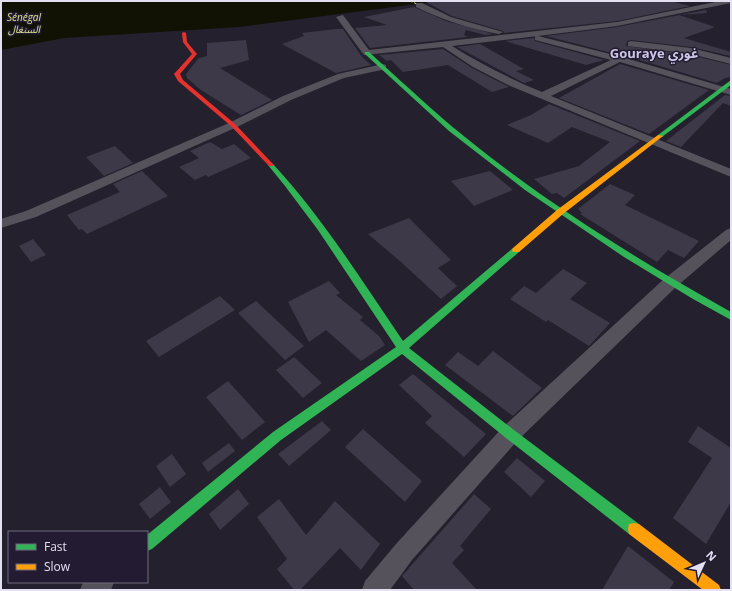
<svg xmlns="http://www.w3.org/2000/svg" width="732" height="591" viewBox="0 0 732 591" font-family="'Open Sans','Noto Sans Arabic',sans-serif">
<rect width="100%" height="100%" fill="#24202d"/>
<path fill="#111104" d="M1 1H440L239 27 64 38 1 50Z"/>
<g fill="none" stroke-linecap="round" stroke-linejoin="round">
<path stroke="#dae18b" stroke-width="1" stroke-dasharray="2.5 2" stroke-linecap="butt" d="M410 1 417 4"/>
</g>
<path fill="#3e3948" d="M424 1H670L690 6 617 21 504 33 503 31 452 16Z
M414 7 446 21 493 34 485 35 466 30 464 35 468 37 370 48 355 28 387 25 364 17Z
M706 10 707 13 679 15 715 27 684 38 731 52V56L691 47 631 40 627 41 626 46 691 55 731 65V77L725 78 717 83 626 56 630 52 620 55 546 36 617 27Z
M336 29H343L362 57 371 65 336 73 282 44 304 36 302 33Z
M534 38 535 41 604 60 586 65 505 41Z
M246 40 249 60 220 68 272 100 241 115 201 90 187 78 186 74 199 58 207 56V43Z
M480 44 524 69 516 71 534 80 524 83 457 47Z
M443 49 472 68 509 87 492 92 448 65 403 72 391 60 387 61 379 55Z
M620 64 709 90 649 134 559 98Z
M725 95 731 96V106L723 103 681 147 666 141Z
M549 104 640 141 564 198 557 193 552 194 534 179 579 166 610 142 572 127 548 143 507 125 531 115Z
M210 142 222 149 234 144 251 158 208 177 206 175 195 180 179 167 199 158 190 151Z
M115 146 133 163 104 176 86 157Z
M142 171 168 196 87 234 82 229 79 230 67 215 120 192 113 184Z
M490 171 513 190 474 206 451 181Z
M610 184 635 195 625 205 699 241 684 258 668 250 657 262 580 214 582 213 578 209Z
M409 218 451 260 438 268 457 286 441 299 401 262 368 234Z
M33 239 46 255 31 262 19 246Z
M563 269 587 283 570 299 610 323 589 346 548 320 546 322 510 299 524 286 536 293Z
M329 281 340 293 336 295 363 317 360 320 379 336 385 345 361 361 326 330 309 342 288 302Z
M220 296 235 310 159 357 146 341Z
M256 301 304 346 285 360 238 313Z
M493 351 542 388 513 416 445 365 458 352 478 366Z
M294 357 322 383 303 398 276 370Z
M413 374 486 434 464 457 425 423 432 416 399 385Z
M228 381 265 422 242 440 206 397Z
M322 421 331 430 289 466 278 454Z
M698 426 731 448V502L706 544 673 518 712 458 688 442Z
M363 429 422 481 405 502 345 447Z
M229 443 235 451 208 472 202 463Z
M172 454 186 474 170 487 156 466Z
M517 458 545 481 531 497 504 472Z
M160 487 171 502 150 519 139 504Z
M238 489 249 504 220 530 209 514Z
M474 494 491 509 460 546 464 550 452 563 477 590H414L402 576Z
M279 499 306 535 335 501 380 544 361 570 340 548 300 590H294L277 569 287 559 257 517Z
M628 546 674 582 669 590H602Z"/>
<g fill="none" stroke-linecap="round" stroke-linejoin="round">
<path fill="#56525c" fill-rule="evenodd" d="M720 1H731V3L617 26 538 36 622 57 731 89V95L620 62 551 96 731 169V177L508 85 473 67 443 47 364 55 336 17 343 15 369 50 617 22ZM535 36V40L611 60 542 92C510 79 481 64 452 46L538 36Z
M416 3H422L451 17 503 32 499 34C470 29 443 20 416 7Z
M631 41 691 48 731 58V64L691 54 628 46V42Z
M383 64 386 65V69L344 78 291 100 237 127 36 217 1 228V219L26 211 229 123 283 96 338 74Z
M731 228V240L676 287 517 441 412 560 390 590H362L365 581 396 544 503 427 664 279 726 230Z
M83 582H114L111 590H80Z"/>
<path fill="#30b455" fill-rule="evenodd" d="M365 52H369L381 63C409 88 436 114 465 137 547 204 638 260 731 312V320L693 299 624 257 525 190 449 131 365 54Z
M731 80V85L662 137H658V135Z
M271 163 273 164C323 218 362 281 403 341L513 248H519L520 250 519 252 409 348 514 430 639 524 640 529 639 534 634 535 629 534 506 438 402 354 281 440 152 549 147 551V535L273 432 396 347 318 230 285 186 268 165Z"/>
<path fill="#ff9f0a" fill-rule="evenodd" d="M658 135 663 136 563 214 519 252H513L512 250 513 248 557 210Z
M634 523 639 524 719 585 721 590H703L629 534 628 529 629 524Z"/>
<path fill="#e5322d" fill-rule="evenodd" d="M184 32 186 33 187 42 197 54 180 74 183 80 235 124 273 164V166H269L231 126 178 81 174 74 192 54 183 42 182 33Z"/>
</g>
<g text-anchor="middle" stroke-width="3" stroke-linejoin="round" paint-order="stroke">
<g font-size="10" font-style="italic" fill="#dae18b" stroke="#221b32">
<text x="24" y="21">Sénégal<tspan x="24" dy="12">السنغال</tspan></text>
</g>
<g font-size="13" font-weight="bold" fill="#cec6e6" stroke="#221b32">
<text x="654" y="58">Gouraye غوري</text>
</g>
</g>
<rect width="732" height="591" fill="none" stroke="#e4e0f1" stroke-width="4"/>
<rect x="8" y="531" width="140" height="52" fill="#221b32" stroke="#706a7e"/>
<rect x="16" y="544" width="20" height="6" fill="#30b455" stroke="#706a7e"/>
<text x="44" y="551" font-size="12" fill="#e4e0f1">Fast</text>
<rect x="16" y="564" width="20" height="6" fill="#ff9f0a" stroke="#706a7e"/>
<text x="44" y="571" font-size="12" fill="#e4e0f1">Slow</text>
<g transform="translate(704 563) rotate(46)" stroke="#221b32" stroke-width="3" paint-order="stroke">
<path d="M0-3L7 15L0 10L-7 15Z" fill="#e4e0f1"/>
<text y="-6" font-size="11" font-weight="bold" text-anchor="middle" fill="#e4e0f1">N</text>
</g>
</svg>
